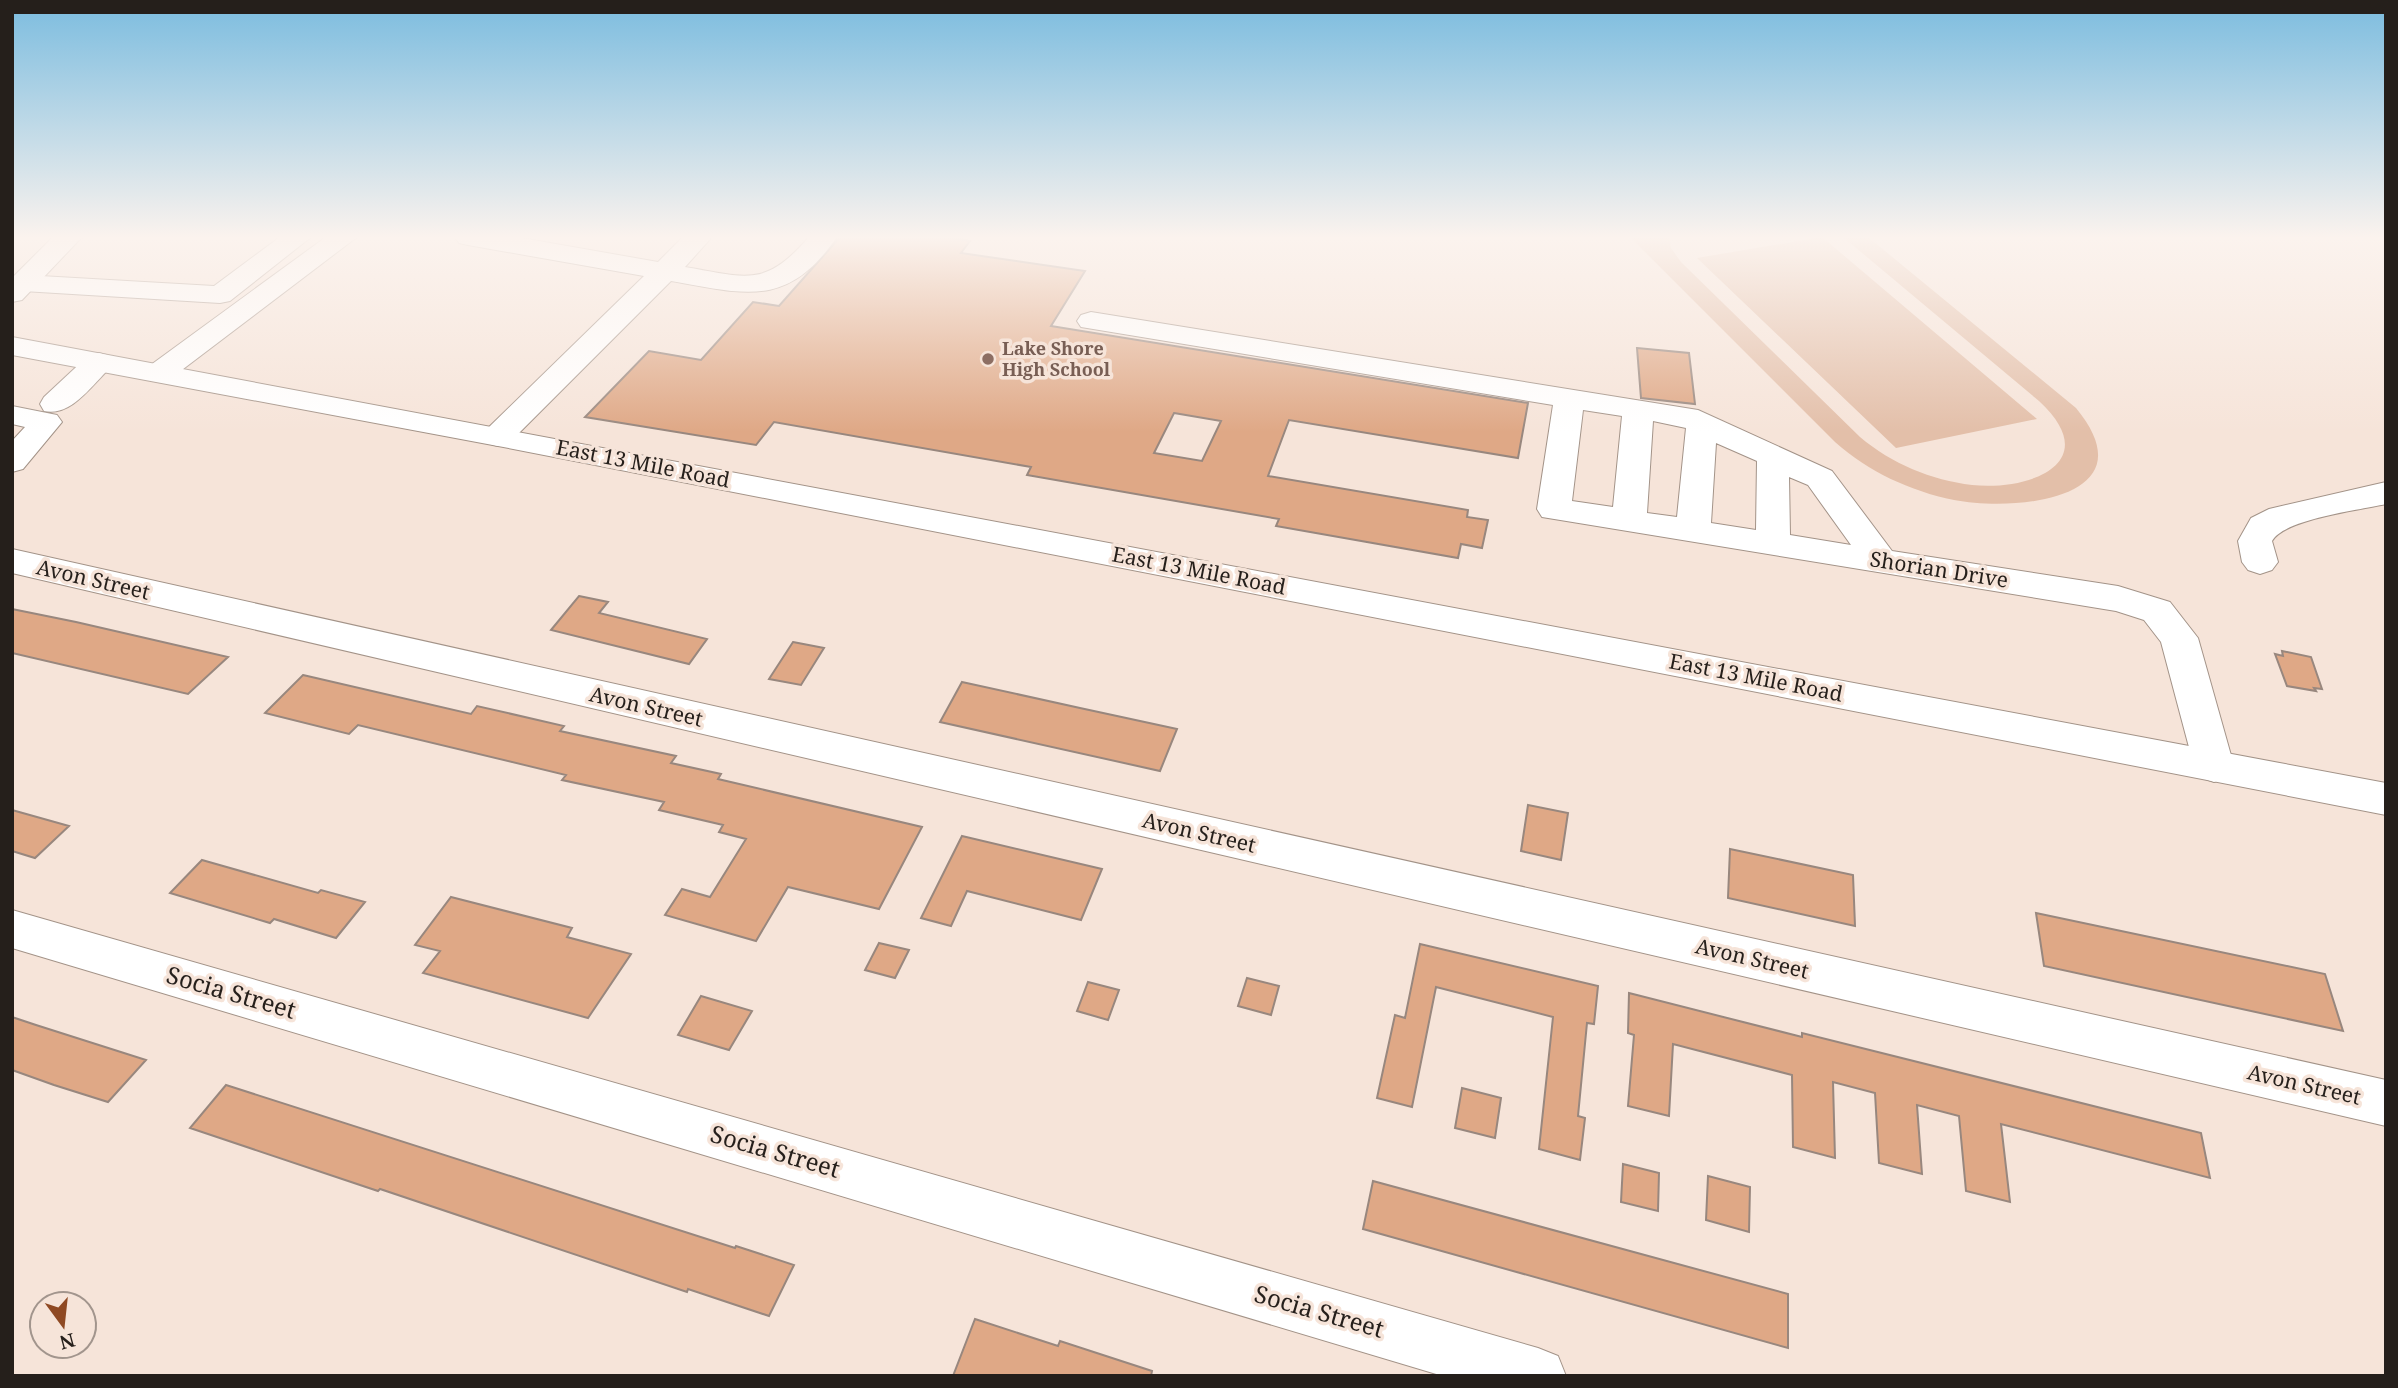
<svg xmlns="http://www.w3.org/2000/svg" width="2398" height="1388" viewBox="0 0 2398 1388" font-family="'Noto Serif',serif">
<rect width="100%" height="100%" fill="#f6e4d9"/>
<path fill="#e3bfa9" d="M1630 237H1669L1671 248 1681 262 1860 437C1892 464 1931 480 1972 485 2031 491 2105 462 2039 401L1843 237H1868L2076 408C2151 499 2016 512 1954 500 1910 491 1869 472 1835 442Z
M1822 237 2037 419 1896 448 1697 258Z"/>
<path fill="#dfa886" stroke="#98877e" stroke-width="2" fill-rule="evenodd" d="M840 237H947L970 241 961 253 1085 271 1051 326 1528 403 1518 458 1289 420 1268 476 1468 510 1467 517 1488 520 1482 548 1461 544 1458 558 1276 526 1279 519 1027 475 1031 467 774 422 756 445 585 417 649 351 701 360 753 302 779 306ZM1174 413 1221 421 1202 461 1154 453Z
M1637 348 1689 353 1695 404 1641 398Z
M579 596 608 602 599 613 707 639 689 664 551 630Z
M12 609 76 622 228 657 188 694 12 653Z
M793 642 824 648 801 685 769 679Z
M2282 651 2311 657 2322 689 2314 688 2316 691 2287 686 2275 654 2283 656Z
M303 675 471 714 477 706 564 726 560 731 676 756 671 763 721 774 718 779 922 827 879 909 788 887 756 941 665 915 682 889 710 897 746 839 719 832 723 825 659 810 664 802 562 780 566 775 358 725 349 734 265 713Z
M962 682 1080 708 1177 729 1160 771 940 722Z
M1528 805 1568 813 1561 860 1521 851Z
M12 810 69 826 35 858 12 851Z
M962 836 1102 869 1081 920 967 891 951 926 921 918Z
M1730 849 1853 875 1855 926 1728 898Z
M202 860 318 893 321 890 365 902 336 938 274 919 270 923 170 893Z
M451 897 572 928 567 937 631 954 588 1018 423 973 440 951 415 945Z
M2036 913 2325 974 2343 1031 2044 966Z
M879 943 909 950 895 978 865 970Z
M1420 944 1598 986 1594 1024 1587 1023 1578 1116 1585 1118 1580 1160 1539 1149 1553 1017 1436 987 1412 1107 1377 1098 1395 1015 1405 1018Z
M1247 978 1279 986 1271 1015 1238 1006Z
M1088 982 1119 990 1108 1020 1077 1011Z
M1629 993 1802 1037V1033L2201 1133 2210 1178 2001 1124 2010 1202 1966 1191 1959 1116 1917 1105 1922 1174 1879 1163 1875 1093 1833 1082 1835 1158 1793 1147 1792 1075 1673 1044 1669 1116 1628 1106 1634 1035 1628 1033Z
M701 996 752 1011 729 1050 678 1035Z
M12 1017 36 1025 146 1060 108 1102 54 1085 12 1070Z
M226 1085 735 1248 736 1246 794 1265 769 1316 688 1289 687 1292 380 1189 378 1191 190 1128Z
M1462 1088 1501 1098 1495 1138 1455 1128Z
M1623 1164 1659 1173 1658 1211 1621 1202Z
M1708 1176 1750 1187 1749 1232 1706 1220Z
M1373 1181 1788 1294V1348L1363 1229Z
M975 1319 1058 1346 1060 1341 1152 1371 1151 1376H953Z"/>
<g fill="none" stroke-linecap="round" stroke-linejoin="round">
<defs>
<path id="minor" d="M280 237H311L230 301 220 303 23 291 12 288 13 277 23 275 214 286Z
M326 237H357L170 379 159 382 148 379 144 373 148 367Z
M455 237H516L658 262 683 237H712L685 267C746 277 764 289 809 237H837C787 309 746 294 671 281L509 443 498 446 487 443 482 436 487 429 644 276 468 245 459 243Z
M1091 312 1698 410 1832 471 1892 551 2118 586 2170 602 2198 638 2234 766 2228 777 2214 782 2200 777 2194 766 2161 642 2144 620 2116 611 1542 517 1537 509 1553 405 1081 327 1077 321 1081 315ZM1583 410 1622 416 1613 507 1572 501ZM1653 421 1686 428 1677 517 1647 513ZM1716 443 1757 461 1756 530 1711 523ZM1789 477 1808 485 1851 545 1790 535Z
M99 353 110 356 114 362 110 368C91 386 71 417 44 411L40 404 44 397 88 356Z
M12 406 57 415 62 422 23 469 12 472V441L25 427 12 424Z
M2386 482V504C2360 510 2284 519 2272 541L2278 562 2272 570 2260 574 2248 570 2242 562 2238 541 2251 518 2269 509Z
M12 549 2386 1080V1126L12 573Z
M12 910 1538 1348 1558 1356 1566 1376H1443L12 948Z"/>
<path id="major" d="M53 237H82L22 300 12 302V278Z
M12 337 2386 783V815L498 446 12 355Z"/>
</defs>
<use href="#minor" stroke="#a39388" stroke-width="2"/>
<use href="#major" stroke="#a39388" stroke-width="2"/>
<use href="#minor" fill="#fff" fill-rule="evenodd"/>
<use href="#major" fill="#fff" fill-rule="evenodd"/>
</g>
<linearGradient id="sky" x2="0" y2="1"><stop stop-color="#7bbcdf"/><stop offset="0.55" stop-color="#fbf3ee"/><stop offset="1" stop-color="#fbf3ee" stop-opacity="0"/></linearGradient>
<rect width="2398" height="432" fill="url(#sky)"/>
<circle fill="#8d6e63" stroke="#f6e4d9" stroke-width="2.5" cx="988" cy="359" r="7"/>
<g text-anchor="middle" stroke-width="7" stroke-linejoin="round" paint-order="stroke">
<g font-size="18" font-weight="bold" fill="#785e54" stroke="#f6e4d9" text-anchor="start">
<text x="1002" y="355">Lake Shore<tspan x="1002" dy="21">High School</tspan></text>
</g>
<g font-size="21" fill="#251f1b" stroke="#f6e4d9">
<text transform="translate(643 464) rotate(11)" y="7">East 13 Mile Road</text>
<text transform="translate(1939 570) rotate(9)" y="7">Shorian Drive</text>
<text transform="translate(1199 571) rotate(11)" y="7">East 13 Mile Road</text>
<text transform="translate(93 580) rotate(13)" y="7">Avon Street</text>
<text transform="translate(1756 678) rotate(11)" y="7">East 13 Mile Road</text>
<text transform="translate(646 707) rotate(13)" y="7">Avon Street</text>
<text transform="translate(1199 833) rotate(13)" y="7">Avon Street</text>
<text transform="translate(1752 959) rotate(13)" y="7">Avon Street</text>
<text transform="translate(2304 1085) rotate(13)" y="7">Avon Street</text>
</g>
<g font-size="24" fill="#251f1b" stroke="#f6e4d9">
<text transform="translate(231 993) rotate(16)" y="8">Socia Street</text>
<text transform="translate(775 1152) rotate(16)" y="8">Socia Street</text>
<text transform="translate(1319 1312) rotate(16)" y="8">Socia Street</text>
</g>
</g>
<rect width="2398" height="1388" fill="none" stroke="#251f1b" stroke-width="28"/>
<g transform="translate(63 1325) rotate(165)"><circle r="33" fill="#f6e4d9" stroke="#a2958d" stroke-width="2"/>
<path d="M0-5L12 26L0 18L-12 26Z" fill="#8f4923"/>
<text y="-10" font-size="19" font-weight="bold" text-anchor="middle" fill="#251f1b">N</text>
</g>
</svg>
